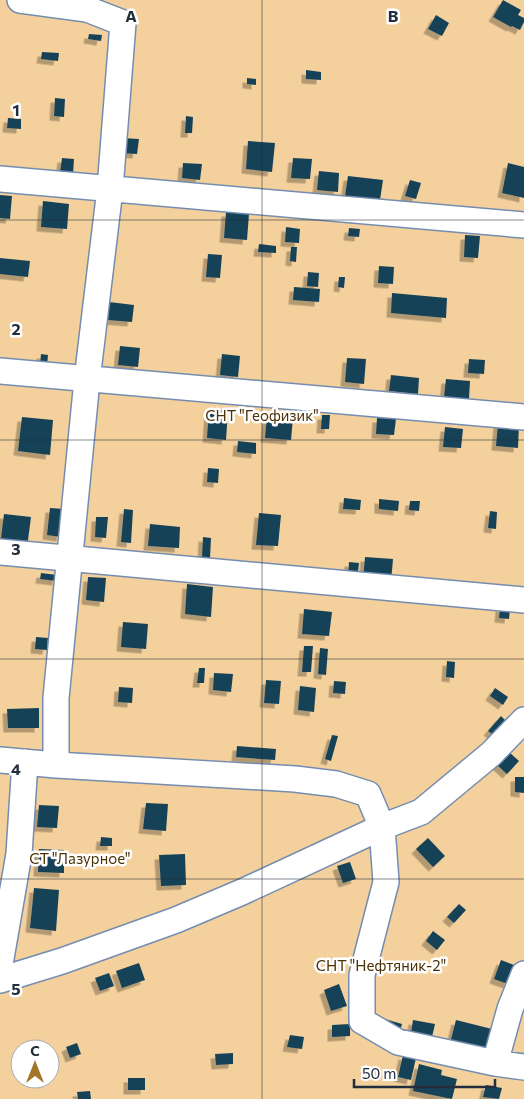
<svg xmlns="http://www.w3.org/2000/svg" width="524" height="1099" viewBox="0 0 524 1099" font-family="Commissioner,sans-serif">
<defs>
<filter id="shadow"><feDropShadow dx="-4.5" dy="4.5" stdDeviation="0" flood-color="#0004"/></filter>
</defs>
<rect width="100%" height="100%" fill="#dee9f9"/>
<path fill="#f3d09c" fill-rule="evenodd" d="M0 0H524V1099H0ZM20 1049H50V1079H20Z"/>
<path fill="#194259" filter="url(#shadow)" d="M503 0 521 10 518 15 524 18V22L520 30 512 26 511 27 493 17Z
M436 15 449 23 442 36 428 29Z
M89 34 102 35 101 41 88 39Z
M42 52 59 53 58 61 41 59Z
M306 70 321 72V80L306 79Z
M247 78 256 79V85L247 84Z
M55 98 65 99 64 117 54 116Z
M186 116 193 117 192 133H185Z
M8 118 21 119V129L7 128Z
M122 138 139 139 137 154 121 153Z
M248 141 275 143 272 172 246 169Z
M62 158 74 159 73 174 60 173Z
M293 158 312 159 310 179 291 178Z
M183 163 202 164 200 180 182 178Z
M508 163 524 167V198L502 193Z
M319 171 339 173 338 192 317 190Z
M348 176 383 180 380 200 345 196Z
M410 180 421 183 416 199 405 196Z
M0 195 12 196 10 219 0 218Z
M43 201 69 204 67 229 41 227Z
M226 212 249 214 247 240 224 238Z
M286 227 300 229 299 243 285 242Z
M349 228 360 229 359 237 348 236Z
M465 235 480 236 478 258 464 257Z
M259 244 276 246V253L258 252Z
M291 247H297L296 262 290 261Z
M208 254 222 255 220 278 206 277Z
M0 258 30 261 28 277 0 274Z
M379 266 394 267 393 284 378 283Z
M308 272 319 273 318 287 307 286Z
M339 277H345L344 288 338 287Z
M294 287 320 289 319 302 293 300Z
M392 293 447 298 446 318 391 313Z
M109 302 134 305 132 322 108 320Z
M120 346 140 348 138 367 118 365Z
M41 354 48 355 47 366 40 365Z
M222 354 240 356 238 377 220 375Z
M347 358 366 359 364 384 345 382Z
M469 359 485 360 484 374 468 373Z
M391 375 419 378 418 394 389 391Z
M446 379 470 381 469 399 444 397Z
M209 409 228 411 226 440 207 438Z
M322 415H330L329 429H321Z
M267 416 293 418 291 440 265 438Z
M22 417 53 420 50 455 18 451Z
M377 418 396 419 394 435 376 434Z
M498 423 519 425 518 448 496 446Z
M445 427 463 429 461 448 443 447Z
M238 441 256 443V454L237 452Z
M208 468 219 469 218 483 207 482Z
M344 498 361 500 360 510 343 509Z
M379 499 399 501 398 511 379 509Z
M410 501H420L419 511 409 510Z
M50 508 64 509 61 537 47 535Z
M124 509 133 510 131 543 121 542Z
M490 511 497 512 496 529 488 528Z
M259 513 281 515 278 546 256 545Z
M4 514 31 517 27 548 0 546Z
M96 517H108L106 538 95 537Z
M150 524 180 527 179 548 148 546Z
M203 537 211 538 210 558 202 557Z
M365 557 393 559 391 582 363 580Z
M349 562 359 563 357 580 348 579Z
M41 573 57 575V581L40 579Z
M88 577 106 578 104 602 86 600Z
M187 584 213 587 211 617 185 614Z
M500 607 510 608 509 619 499 618Z
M304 609 332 612 329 636 302 634Z
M123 622 148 624 146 649 121 647Z
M36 637 48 638 47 650 35 649Z
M304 646H313L311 672H302Z
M320 648 328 649 326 675 318 674Z
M447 661 455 662 454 678 446 677Z
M199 668H205L204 683H197Z
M214 673 233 674 231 692 213 690Z
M266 680 281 681 279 704 264 703Z
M334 681 346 682 345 694 333 693Z
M300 686 316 688 314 712 298 710Z
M119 687 133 688 132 703 118 702Z
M495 688 508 697 503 705 490 696Z
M39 708V728H8L7 709Z
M501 716 507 722 495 736 488 731Z
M332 735 338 736 331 761 325 759Z
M237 746 276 749 275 760 236 757Z
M509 752 519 761 507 774 497 765Z
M515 777H524V793L515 792Z
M146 803 168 804 166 831 143 829Z
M39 805 59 806 57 828 37 827Z
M101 837 112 838V846H100Z
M428 838 445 856 433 867 416 849Z
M39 849 64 850V873L38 872Z
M185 854 186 885 161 886 159 855Z
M350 862 356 879 343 883 337 866Z
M34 888 59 890 56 931 30 928Z
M459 904 466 910 454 923 447 917Z
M433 931 445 940 437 950 426 941Z
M501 960 514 965 508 984 494 979Z
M139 963 145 980 122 988 116 971Z
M109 973 114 986 100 991 95 978Z
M339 984 347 1006 331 1011 324 990Z
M385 1019 402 1024 400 1031 383 1027Z
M413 1020 435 1024 432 1037 411 1033Z
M456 1020 492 1029 485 1053 450 1043Z
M350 1024V1036L332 1037V1025Z
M290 1035 304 1037 302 1049 287 1047Z
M77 1043 81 1054 70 1058 66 1047Z
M233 1053V1064L216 1065 215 1054Z
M403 1055 416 1058 411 1080 398 1077Z
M419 1064 442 1070 441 1075 457 1079 452 1099 413 1091Z
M128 1078H145V1090H128Z
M486 1085 502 1088 499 1099 483 1097Z
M90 1091 91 1099H78L77 1092Z"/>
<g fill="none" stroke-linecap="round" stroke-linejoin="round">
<defs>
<path id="minor" d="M0 179 524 225
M0 371 524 417
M0 552 524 600
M524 720 491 754 421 812 382 827 386 882 362 975V1021L398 1042 495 1063 524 1067
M0 760 56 765V698L87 380 110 189 123 23 87 9 20 0
M0 964 19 854 25 762
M0 980 62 961 176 920 242 892 382 827 368 794 336 784 295 779 56 765
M495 1063 510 1009 524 974"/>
</defs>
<use href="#minor" stroke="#748db0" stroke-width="28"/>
<use href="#minor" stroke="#fff" stroke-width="25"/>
</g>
<path fill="none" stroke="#232d3c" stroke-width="1" stroke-opacity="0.55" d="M262 0V1099M0 220H524M0 440H524M0 659H524M0 879H524"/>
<g text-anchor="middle" stroke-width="5" stroke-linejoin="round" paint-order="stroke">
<g font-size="15" fill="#4b3307" stroke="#fff">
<text x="262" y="421">СНТ "Геофизик"</text>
<text x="80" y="864">СТ "Лазурное"</text>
<text x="381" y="971">СНТ "Нефтяник-2"</text>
</g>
</g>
<g font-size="16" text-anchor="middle" font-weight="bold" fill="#232d3c" stroke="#fff" stroke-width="5" stroke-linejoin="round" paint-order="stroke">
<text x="131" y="22">A</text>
<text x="393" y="22">B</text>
<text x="16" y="116">1</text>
<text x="16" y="335">2</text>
<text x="16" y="555">3</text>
<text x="16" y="775">4</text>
<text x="16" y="995">5</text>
</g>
<g transform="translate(35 1064)"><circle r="24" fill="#ffffff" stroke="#a7abb1"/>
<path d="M0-4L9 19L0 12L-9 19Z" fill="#a37627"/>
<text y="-8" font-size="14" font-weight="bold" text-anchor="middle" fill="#232d3c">С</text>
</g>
<path d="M354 1079v8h141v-8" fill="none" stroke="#232d3c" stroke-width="2.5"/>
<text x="362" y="1079" font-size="15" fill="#232d3c" stroke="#ffffff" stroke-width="4" paint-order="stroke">50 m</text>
</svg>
